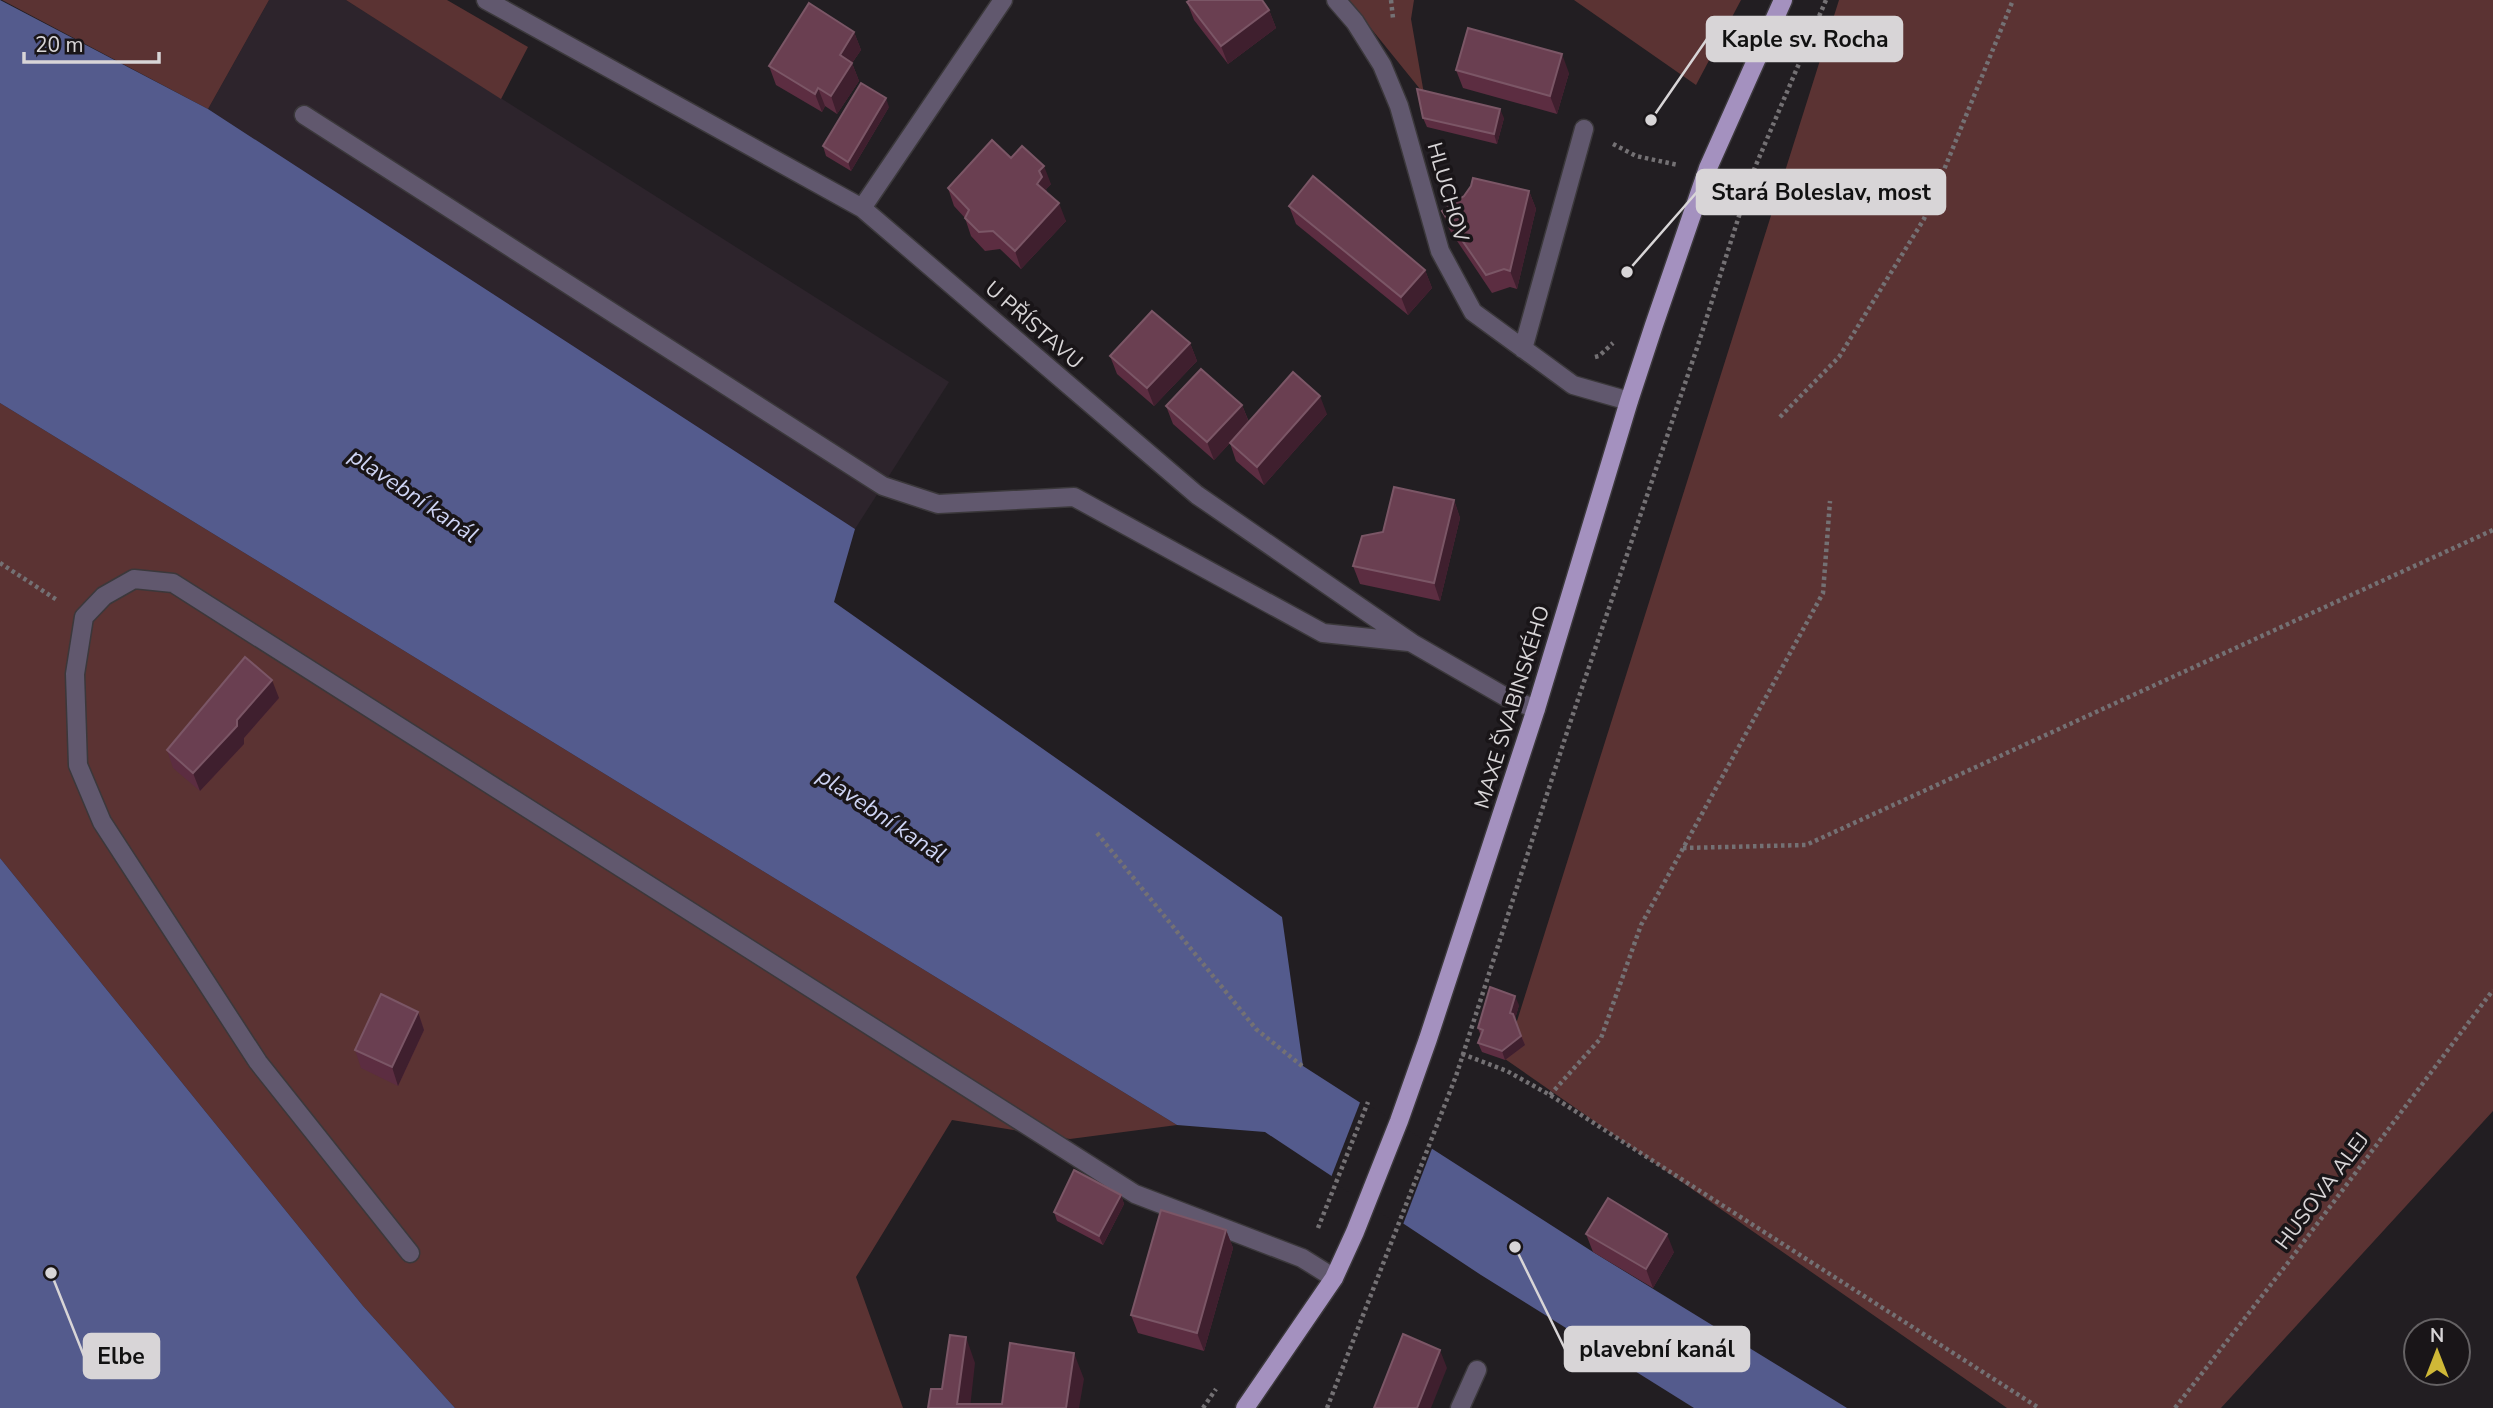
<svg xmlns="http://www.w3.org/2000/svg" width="2493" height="1408" viewBox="0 0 2493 1408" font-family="'Nunito Sans',sans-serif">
<rect width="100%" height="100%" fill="#221e22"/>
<path fill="#2d242c" d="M269 0H346L949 382 855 529 208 109Z"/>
<path fill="#5b3333" d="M2 0H269L208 109Z
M346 0H447L528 47 501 99Z
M1348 0H1414L1411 19 1424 94Z
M1574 0H1741L1696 85Z
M1839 0H2493V1111L2221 1408H2007L1505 1059Z
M0 403 1177 1125 1070 1139 952 1120 856 1277 903 1408H455L363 1306 0 858Z"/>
<path fill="#545b8d" d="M0 0 208 109 855 529 834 602 1282 917 1303 1066 1593 1252 1847 1408H1694L1481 1275 1265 1132 1177 1125 0 403Z
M0 858 363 1306 455 1408H0Z"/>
<path fill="#221e22" d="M1361 1100 1433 1146 1402 1227 1330 1180Z"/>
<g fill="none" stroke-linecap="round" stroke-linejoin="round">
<defs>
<path id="minor" d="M486 0 862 208 1197 495 1412 643 1504 696 1536 709
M1336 0 1355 22 1382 65 1399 106 1440 251 1473 312 1573 385 1629 401
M304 115 883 486 938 504 1074 497 1323 633 1409 642
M862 208 1003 0
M1523 349 1584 129
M410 1253 258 1062 102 822 78 765 75 674 84 617 104 596 134 579 173 583 1135 1194 1302 1258 1334 1278
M1460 1408 1477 1370"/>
<path id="major" d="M1245 1408 1334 1278 1355 1232 1399 1121 1428 1039 1536 709 1629 401 1654 325 1708 168 1783 0"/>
</defs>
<use href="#minor" stroke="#3b383b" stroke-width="21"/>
<use href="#major" stroke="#3b383b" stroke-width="21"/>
<path stroke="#747174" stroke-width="4.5" stroke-dasharray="3.5 3.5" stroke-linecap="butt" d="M1391 0 1393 18
M1613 144 1636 156 1678 165
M1595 357 1599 356 1613 343
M1780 417 1839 357 1924 219 2013 0
M0 563 57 600
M1097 833 1256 1029 1302 1066
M1683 848 1806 845 2493 530
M1462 1054 1507 1071 1550 1095 2039 1408
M1550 1095 1601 1038 1641 925 1823 593 1830 501
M1318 1228 1368 1102
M1203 1408 1216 1389
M1327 1408 1456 1076 1569 726 1697 348 1753 172 1826 0
M2175 1408 2290 1260 2493 990"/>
<use href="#minor" stroke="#61586e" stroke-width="18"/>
<use href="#major" stroke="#a491bf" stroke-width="18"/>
</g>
<path fill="#5c2d41" d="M1187 2 1269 10 1276 28 1228 64 1194 20Z
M854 32 861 50 852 63 859 81 837 114 825 106 822 112 776 85 769 66Z
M1456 70 1569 73 1557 114 1463 88Z
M889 107 851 171 826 156 823 146Z
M1423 118H1504L1497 144 1427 127Z
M1011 158 1051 184 1046 189 1047 193 1066 221 1021 269 1000 249 985 251 971 236 965 218 954 206 948 188Z
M1529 191 1536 209 1517 289 1510 287 1492 293 1449 229 1442 211Z
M1289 206 1425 270 1432 288 1408 315 1296 224Z
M1190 343 1197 361 1154 406 1117 374 1110 356Z
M1242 405 1249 422 1327 414 1264 485 1236 461 1230 443 1214 460 1173 424 1166 406Z
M1454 500 1460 518 1440 601 1360 584 1353 566 1383 532Z
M279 698 244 738V744L200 791 173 768 167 750Z
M1519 1005 1515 1019 1525 1045 1505 1060 1482 1052 1478 1043 1481 1036 1478 1028Z
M418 1012 424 1030 398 1086 361 1068 355 1050Z
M1121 1195 1124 1204 1103 1245 1057 1221 1054 1212Z
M1226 1230 1233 1248 1204 1351 1138 1333 1131 1315Z
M1586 1234 1674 1252 1653 1288 1593 1252Z"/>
<path fill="#3f1f2e" d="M1269 10 1276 28 1228 64 1221 46Z
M854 32 861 50 852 63 859 81 837 114 831 96 840 55Z
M1562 54 1569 73 1557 114 1550 96Z
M818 88 825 106 822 112 815 94Z
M886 98 889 107 851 171 848 162Z
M1500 109 1504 118 1497 144 1494 134Z
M1044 166 1051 184 1046 189 1048 195 1037 184 1039 171Z
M1529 191 1536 209 1517 289 1510 271Z
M1059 203 1066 221 1021 269 1015 251Z
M1425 270 1432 288 1408 315 1401 297Z
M1190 343 1197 361 1154 406 1147 388Z
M1320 396 1327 414 1264 485 1257 467Z
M1242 405 1249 423 1214 460 1207 442Z
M1454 500 1460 518 1440 601 1434 583Z
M272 680 279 698 244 738V744L200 791 193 773Z
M1515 996 1519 1005 1514 1023 1510 1013Z
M418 1012 424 1030 398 1086 392 1067Z
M1521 1036 1525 1045 1505 1060 1502 1051Z
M1121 1195 1124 1204 1103 1245 1099 1236Z
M1226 1230 1233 1248 1204 1351 1197 1333Z
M1667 1234 1674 1252 1653 1288 1646 1269Z
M966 1337 975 1363 970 1408 957 1404Z
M1440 1350 1447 1368 1431 1408H1417Z
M1074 1353 1084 1379 1079 1408H1066Z"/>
<path fill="#6a3f51" stroke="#7b5666" stroke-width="2" d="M1190 0H1262L1269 10 1221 46 1187 2Z
M809 3 854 32 840 55 852 63 831 96 818 88 815 94 769 66Z
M1468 28 1562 54 1550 96 1456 70Z
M861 83 886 98 848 162 823 146Z
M1417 89 1500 109 1494 134 1423 118Z
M992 140 1011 158 1022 146 1044 166 1039 171 1042 177 1037 184 1059 203 1015 251 993 231 979 232 965 218 969 210 948 188Z
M1313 176 1425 270 1401 297 1289 206Z
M1473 178 1529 191 1510 271 1504 269 1486 275 1442 211 1464 196 1471 186Z
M1152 311 1190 343 1147 388 1110 356Z
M1201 369 1242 405 1207 442 1166 406Z
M1293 372 1320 396 1257 467 1230 443Z
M1394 487 1454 500 1434 583 1353 566 1362 536 1383 532Z
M245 657 272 680 237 720V726L193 773 167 750Z
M1490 987 1515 996 1510 1013 1513 1014 1521 1036 1502 1051 1478 1043 1483 1030 1478 1028Z
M381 994 418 1012 392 1067 355 1050Z
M1074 1170 1121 1195 1099 1236 1054 1212Z
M1608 1198 1667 1234 1646 1269 1586 1234Z
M1161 1210 1226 1230 1197 1333 1131 1315Z
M1403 1334 1440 1350 1417 1408H1374Z
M950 1335 966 1337 957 1404H1002L1010 1343 1074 1353 1066 1408H928L931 1389H942Z"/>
<g text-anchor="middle" stroke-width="7" stroke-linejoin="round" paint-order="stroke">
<g font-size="21" fill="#d8d5d7" stroke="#191518">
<text transform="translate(1448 192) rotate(74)" y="7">HLUCHOV</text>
<text transform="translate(1034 325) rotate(41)" y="7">U PŘÍSTAVU</text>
<text transform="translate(1512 707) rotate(-73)" y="7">MAXE ŠVABINSKÉHO</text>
<text transform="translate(2322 1191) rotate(-53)" y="7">HUSOVA ALEJ</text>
</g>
<g font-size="23" font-style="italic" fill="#ced4f4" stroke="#191518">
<text transform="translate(414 495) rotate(34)" y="8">plavební kanál</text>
<text transform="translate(882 815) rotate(34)" y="8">plavební kanál</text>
</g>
</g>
<path fill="none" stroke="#d8d5d7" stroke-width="2.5" d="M1651 120L1707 39M1627 272L1697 192M1515 1247L1565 1349M51 1273L84 1356"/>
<g fill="#d8d5d7" stroke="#191518" stroke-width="2.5">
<circle cx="1651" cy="120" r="7"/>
<circle cx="1627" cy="272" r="7"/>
<circle cx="1515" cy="1247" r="7"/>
<circle cx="51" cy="1273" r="7"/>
</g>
<g fill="#d8d5d7" stroke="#d8d5d7" stroke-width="2.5">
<rect x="1707" y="17" width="195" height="44" rx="7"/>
<rect x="1697" y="170" width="248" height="44" rx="7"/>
<rect x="1565" y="1327" width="184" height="44" rx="7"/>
<rect x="84" y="1334" width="75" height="44" rx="7"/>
</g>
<g font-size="23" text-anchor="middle" font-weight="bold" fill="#111">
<text x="1805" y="47">Kaple sv. Rocha</text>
<text x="1821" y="200">Stará Boleslav, most</text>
<text x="1657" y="1357">plavební kanál</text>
<text x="121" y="1364">Elbe</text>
</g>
<g transform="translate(2437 1352)"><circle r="33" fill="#191518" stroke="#656264" stroke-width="2"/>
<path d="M0-5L12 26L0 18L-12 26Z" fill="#cfb837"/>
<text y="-10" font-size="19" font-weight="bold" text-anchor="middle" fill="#d8d5d7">N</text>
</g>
<path d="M24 52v10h135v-10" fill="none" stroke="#d8d5d7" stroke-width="3.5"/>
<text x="35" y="52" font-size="21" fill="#d8d5d7" stroke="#191518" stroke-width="5" paint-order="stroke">20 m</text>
</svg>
